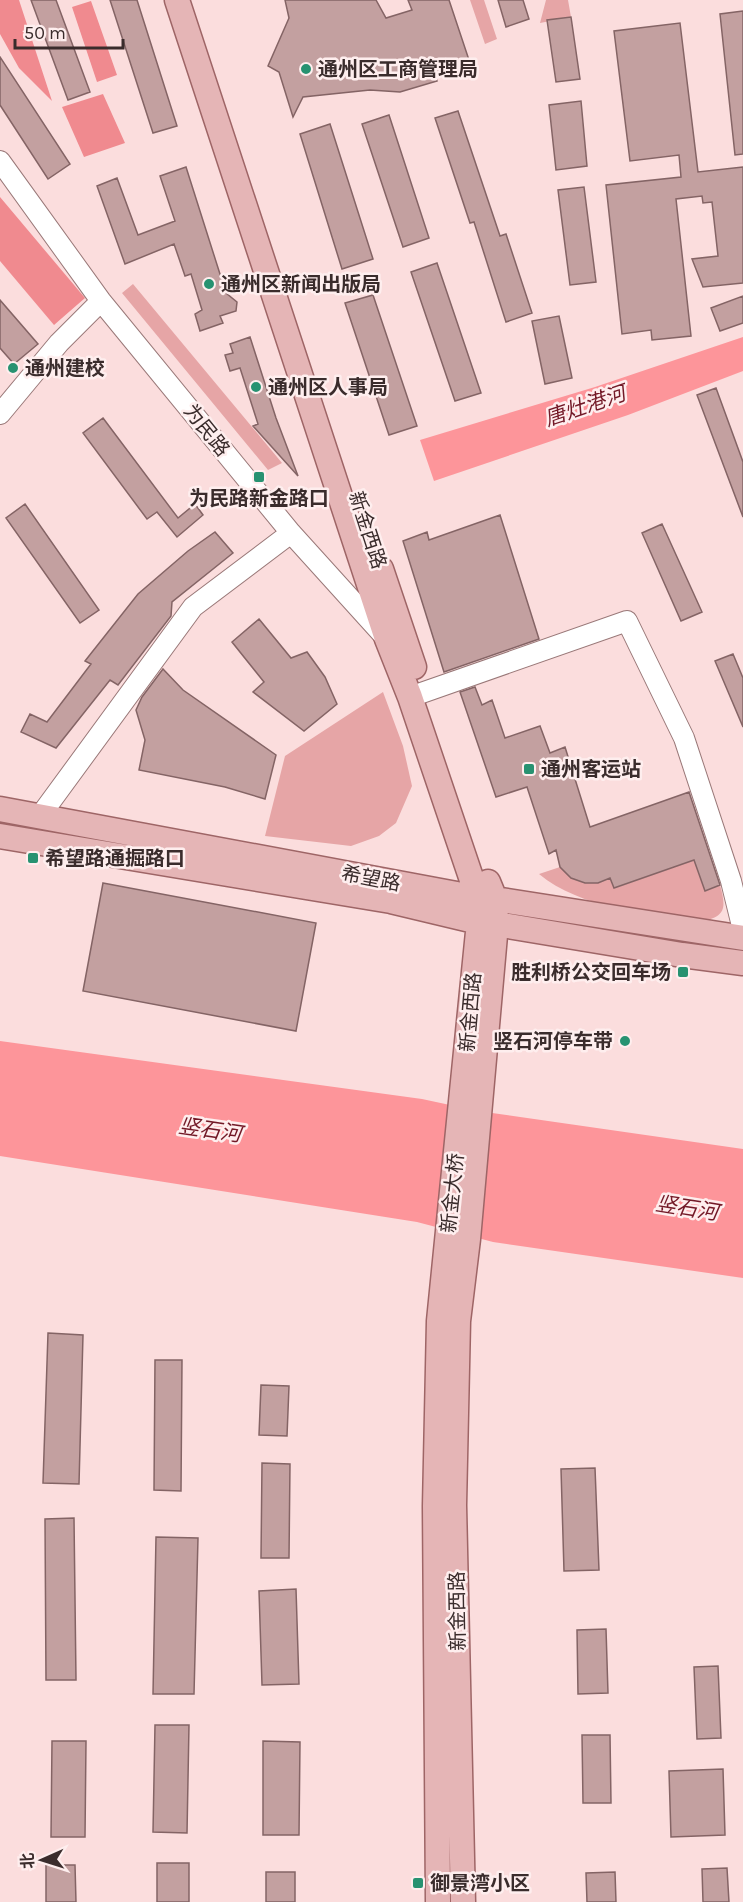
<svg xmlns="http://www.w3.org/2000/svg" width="743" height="1902" viewBox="0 0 743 1902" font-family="Karla,'Noto Sans SC',sans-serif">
<rect width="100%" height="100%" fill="#fbdddd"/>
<path fill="#e6a5a6" d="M470 0H484L497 39 485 44Z
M546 0H568L571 17 540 23Z
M133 284 282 463 268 470 122 293Z
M383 692 403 746 412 786 396 823 379 836 351 846 265 836 285 756Z
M694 860 706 891 720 885C727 910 725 917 699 922 646 912 581 909 539 874L560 867C579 879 589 887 610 878L615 888Z"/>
<path fill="#f08a8f" d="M0 0H19L52 101 19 68 0 34Z
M91 1 117 75 97 82 72 7Z
M103 94 125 143 84 157 62 107Z
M0 197 85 298 54 325 0 261Z"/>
<path fill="#fd959a" d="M743 337V371L628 415 434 481 420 440 595 387Z
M0 1041 422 1099 478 1111 743 1149V1278L493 1242 417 1222 0 1156Z"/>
<path fill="#c3a0a0" stroke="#846465" stroke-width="1.5" d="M31 0H56L90 92 68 100Z
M110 0H137L177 126 153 133Z
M285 0H376L386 18 412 10 408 0H449L470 63 435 74 437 81 400 92 370 90 303 97 293 117 279 72 268 66 289 18Z
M498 0H523L529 19 506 27Z
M743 11V154L735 155 720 14Z
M571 17 580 79 556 82 547 20Z
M680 23 698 172 743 167V283L703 287 692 259 718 256 712 202 703 203 702 196 676 199 691 336 652 340 651 330 622 334 606 185 681 177 679 155 630 161 614 31Z
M0 57 70 164 48 179 0 105Z
M581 101 587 166 556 170 549 105Z
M458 111 500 236 506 234 532 313 506 322 474 222 470 223 435 118Z
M389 115 429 238 403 247 362 124Z
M330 124 373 259 342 269 300 134Z
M186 167 226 293 237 302 236 311 220 316 223 323 200 331 195 314 202 310 191 274 185 276 174 244 125 264 97 186 117 178 138 235 175 221 160 176Z
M584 187 596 282 570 285 558 190Z
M437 263 481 393 455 401 411 272Z
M373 295 417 426 389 435 345 303Z
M743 296V323L720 331 711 308Z
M0 300 38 344 14 364 0 348Z
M559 316 572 378 545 384 532 321Z
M250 337 276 418 298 476 253 426 258 424 240 368 230 371 225 355 233 353 230 344Z
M716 388 743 462V517L697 395Z
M103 418 178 518 195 504 203 515 177 537 157 512 147 519 83 433Z
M25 504 99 610 80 623 6 518Z
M500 515 539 639 444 672 403 541 427 532 429 540Z
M662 524 702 612 681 621 642 533Z
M215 532 233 553 172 602 171 616 118 685 110 680 56 748 21 732 30 714 47 722 91 664 85 661 138 594 188 551Z
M259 619 291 658 307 652 325 677 337 704 304 731 253 692 264 682 232 642Z
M733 654 743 678V727L715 661Z
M163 669 183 690 276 755 265 799 225 787 139 770 145 740 136 710 142 697Z
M475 687 482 705 492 700 505 738 540 726 550 753 565 747 590 827 689 792 720 885 705 891 694 860 614 888 610 878 598 883H585L571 878 560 867 556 850 549 854 527 787 496 797 460 692Z
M103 883 316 923 296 1031 83 991Z
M48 1333 83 1335 79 1484 43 1483Z
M155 1360H182L181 1491 154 1490Z
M261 1385 289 1386 287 1436 259 1435Z
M262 1463 290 1464 289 1558H261Z
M595 1468 599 1570 564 1571 561 1469Z
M74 1518 76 1680H46L45 1519Z
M156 1537 198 1538 194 1694H153Z
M296 1589 299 1684 262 1685 259 1591Z
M606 1629 608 1693 578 1694 577 1630Z
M718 1666 721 1738 697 1739 694 1667Z
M155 1725H189L187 1833 153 1832Z
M582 1735H610L611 1803H583Z
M52 1741H86L85 1837H51Z
M263 1741 300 1742 299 1835H263Z
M723 1769 725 1835 671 1837 669 1771Z
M157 1863H189V1902H157Z
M46 1865H75L76 1902H46Z
M727 1868 729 1902H703L702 1869Z
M266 1872H295V1902H266Z
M615 1872 616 1902H587L586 1873Z"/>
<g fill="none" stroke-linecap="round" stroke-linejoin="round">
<defs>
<path id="minor" d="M0 161 101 301 291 533 386 638
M0 414 59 343 101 301
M410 697 627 621 684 738 731 881 743 930
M40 816 193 607 291 533"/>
<path id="major" d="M177 0 387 639 410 697 478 898 479 922 439 1321 435 1506 438 1902
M381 569 414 667
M0 809 478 898
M0 836 391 901 479 922
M495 899 743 938
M496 924 682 955 743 963
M463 1902 454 1505 458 1321 468 1239 496 924 495 899 488 882"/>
</defs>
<use href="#minor" stroke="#997878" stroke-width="22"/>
<use href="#major" stroke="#9e6566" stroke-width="27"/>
<use href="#minor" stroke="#fff" stroke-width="20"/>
<use href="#major" stroke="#e5b5b6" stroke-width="24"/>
</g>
<g fill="#279271" stroke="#feeeee" stroke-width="2">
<circle cx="306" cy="69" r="6"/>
<circle cx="209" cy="284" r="6"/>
<circle cx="13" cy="368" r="6"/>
<circle cx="256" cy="387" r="6"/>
<rect x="253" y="471" width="12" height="12" rx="3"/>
<rect x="523" y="763" width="12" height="12" rx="3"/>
<rect x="27" y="852" width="12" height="12" rx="3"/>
<rect x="677" y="966" width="12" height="12" rx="3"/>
<circle cx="625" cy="1041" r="6"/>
<rect x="412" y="1877" width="12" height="12" rx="3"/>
</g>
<g text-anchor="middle" stroke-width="5" stroke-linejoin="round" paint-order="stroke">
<g font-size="20" font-weight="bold" fill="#3a2c2c" stroke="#feeeee" text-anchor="start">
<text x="318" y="76">通州区工商管理局</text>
<text x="221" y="291">通州区新闻出版局</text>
<text x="25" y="375">通州建校</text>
<text x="268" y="394">通州区人事局</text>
<text x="259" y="505" text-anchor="middle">为民路新金路口</text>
<text x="541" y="776">通州客运站</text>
<text x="45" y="865">希望路通掘路口</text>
<text x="671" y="979" text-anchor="end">胜利桥公交回车场</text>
<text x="613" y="1048" text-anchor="end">竖石河停车带</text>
<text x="430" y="1890">御景湾小区</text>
</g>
<g font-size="20" fill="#3a2c2c" stroke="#feeeee">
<text transform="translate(207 430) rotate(51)" y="7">为民路</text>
<text transform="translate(368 530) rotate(72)" y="7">新金西路</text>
<text transform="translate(371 878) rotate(11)" y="7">希望路</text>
<text transform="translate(470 1012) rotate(-85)" y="7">新金西路</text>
<text transform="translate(452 1193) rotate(-84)" y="7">新金大桥</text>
<text transform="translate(457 1611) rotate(-91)" y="7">新金西路</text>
</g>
<g font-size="21" font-style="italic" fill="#731927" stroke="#feeeee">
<text transform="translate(585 406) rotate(-19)" y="7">唐灶港河</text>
<text transform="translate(210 1130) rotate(8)" y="7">竖石河</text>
<text transform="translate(687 1208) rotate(9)" y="7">竖石河</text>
</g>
</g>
<g transform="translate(42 1860) rotate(267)" stroke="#feeeee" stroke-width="4.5" paint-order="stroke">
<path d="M0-4.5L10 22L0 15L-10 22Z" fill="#3a2c2c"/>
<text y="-9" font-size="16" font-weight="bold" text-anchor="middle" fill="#3a2c2c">北</text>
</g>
<path d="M15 39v9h108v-9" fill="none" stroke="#3a2c2c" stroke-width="3"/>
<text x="24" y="39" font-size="18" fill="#3a2c2c" stroke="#feeeee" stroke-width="4.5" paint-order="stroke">50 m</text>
</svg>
